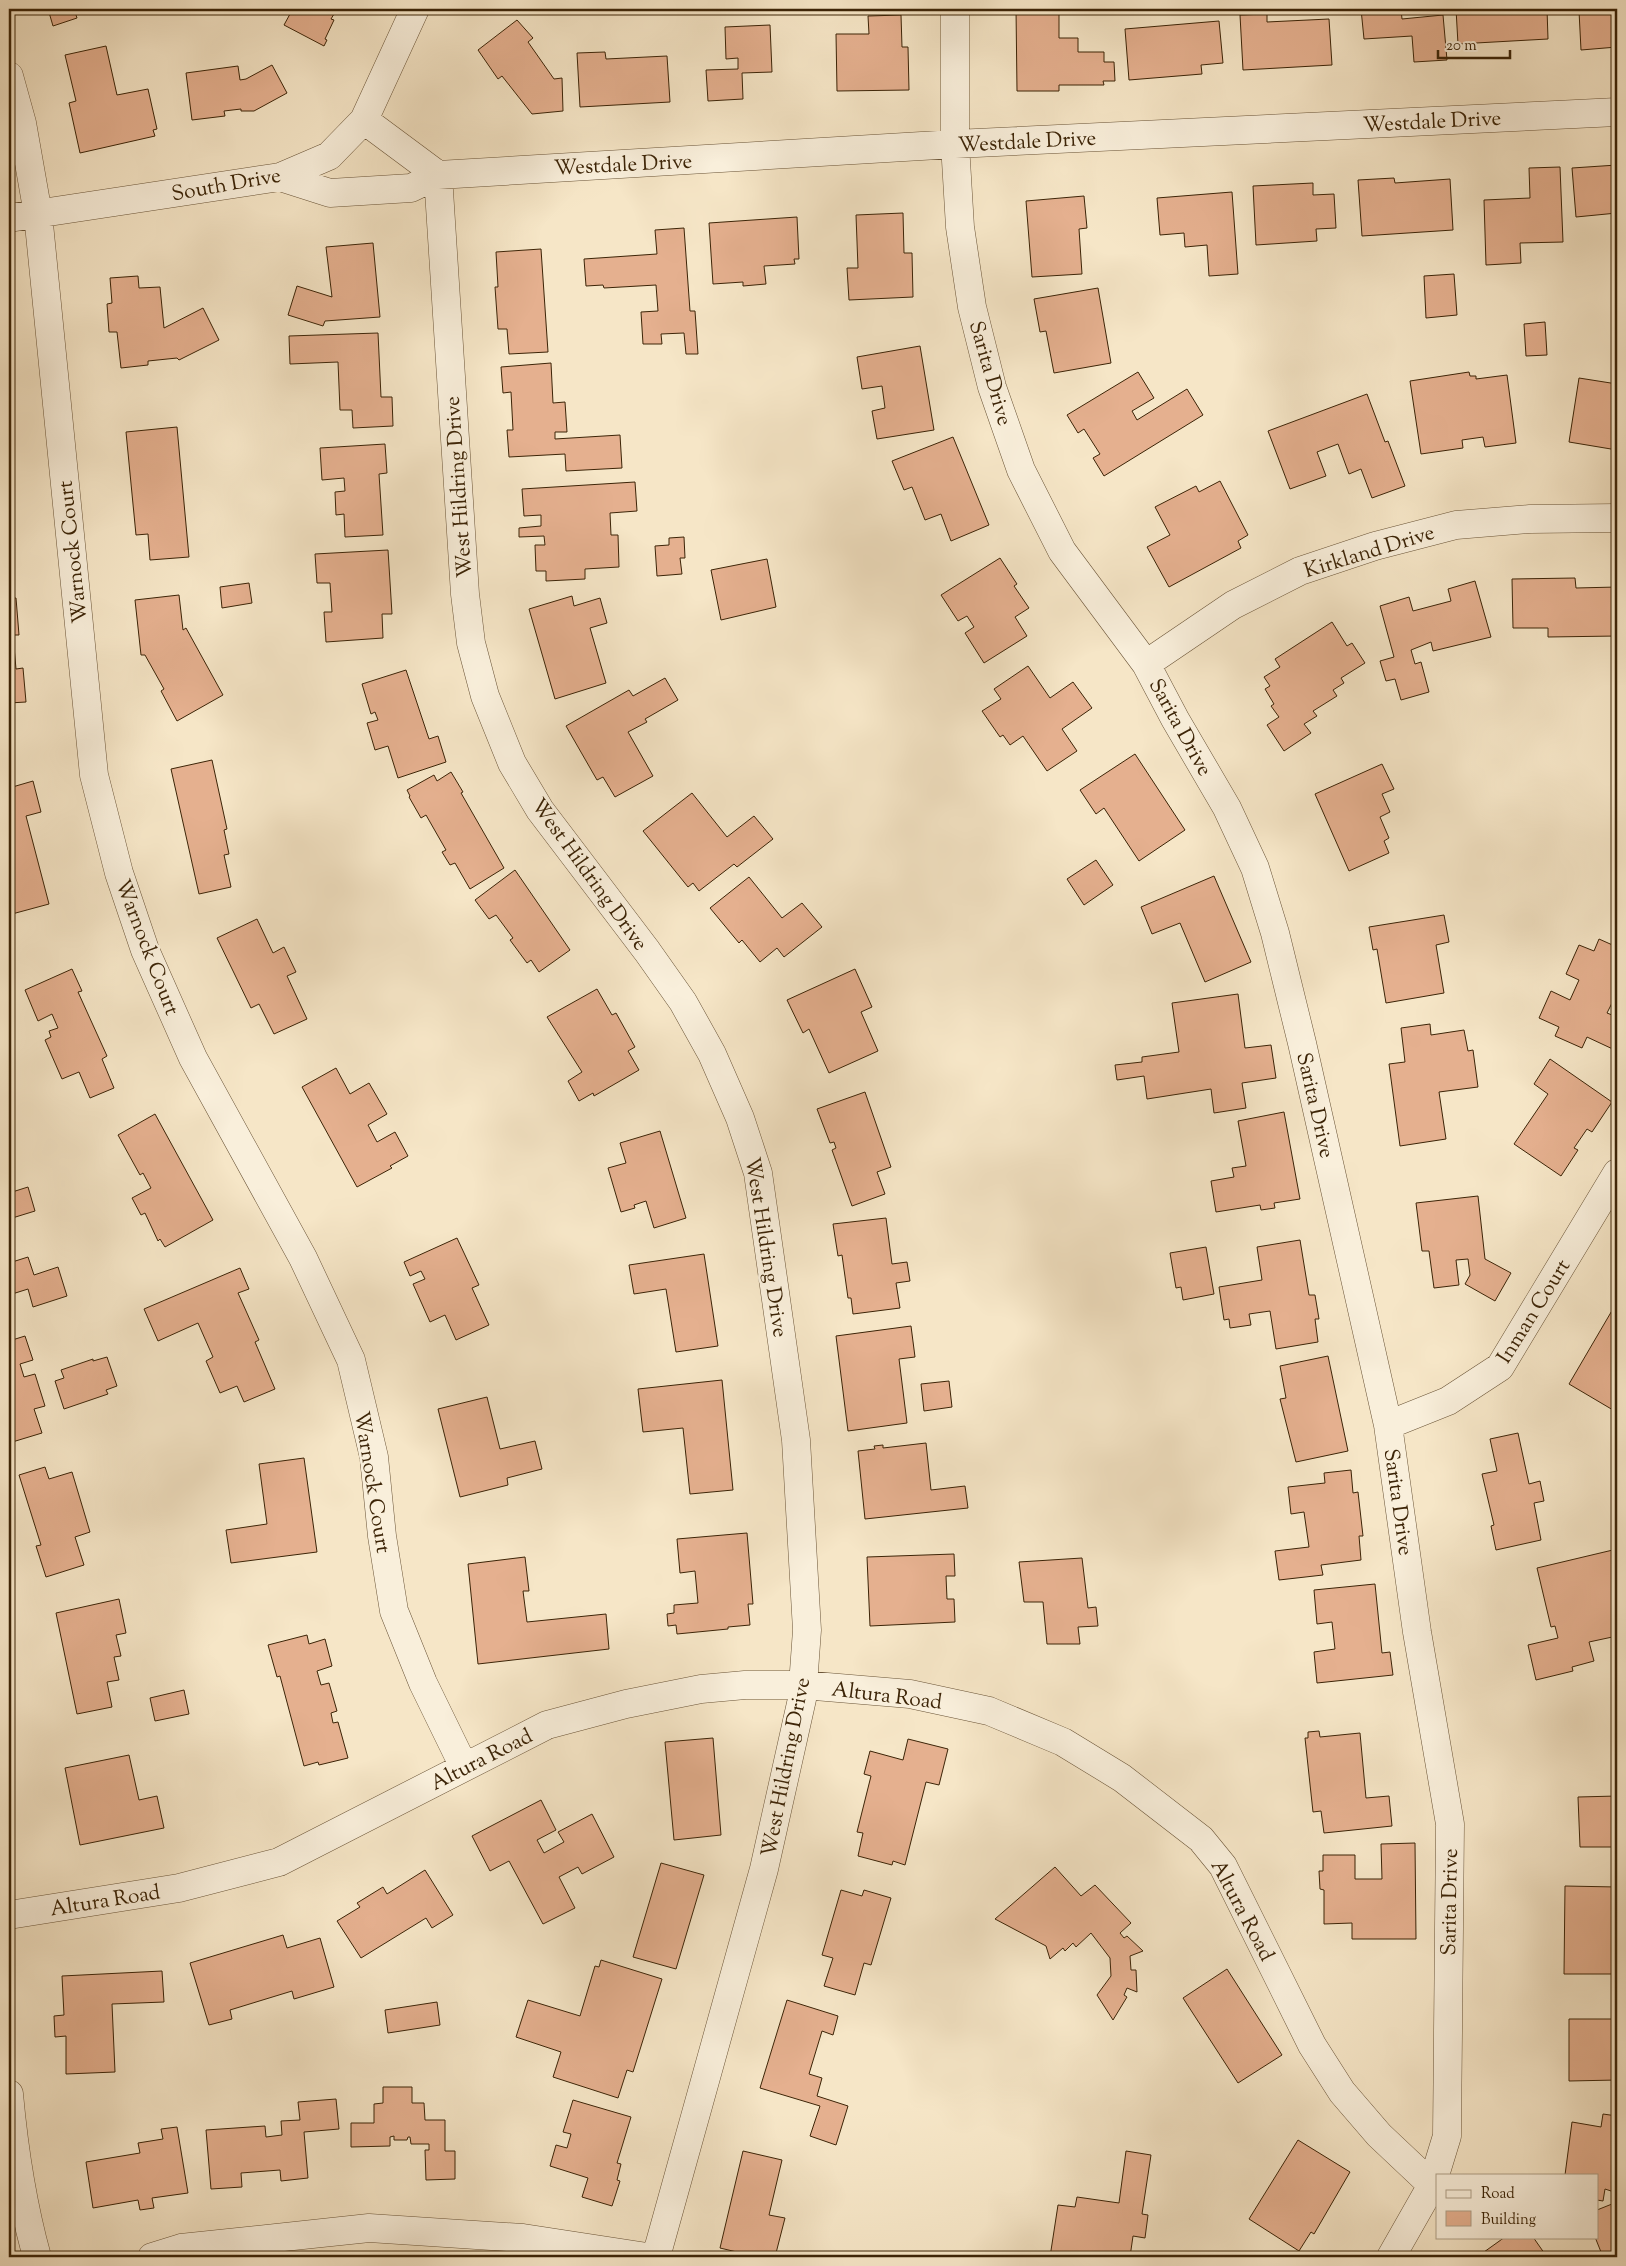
<svg xmlns="http://www.w3.org/2000/svg" width="1626" height="2266" viewBox="0 0 1626 2266" font-family="'Sorts Mill Goudy',serif">
<rect width="100%" height="100%" fill="#f6e6c7"/>
<filter id="stains"><feTurbulence type="fractalNoise" baseFrequency=".004" numOctaves="4"/><feColorMatrix values="0 0 0 0 .2 0 0 0 0 .09 0 0 0 0 .02 0 0 0 .5 -.17"/></filter>
<radialGradient id="worn" r=".72"><stop offset=".6" stop-color="#630" stop-opacity="0"/><stop offset="1" stop-color="#630" stop-opacity=".3"/></radialGradient>
<path fill="#e5b08f" stroke="#3c2407" d="M48 9H74L77 18 53 26Z
M284 9H337L331 19 334 20 325 39 327 40 324 46 284 25 290 14 283 11Z
M1016 9H1059V38H1078V52H1104V62H1114L1115 81H1103L1104 85H1059V91H1017Z
M1361 9H1401L1402 19 1443 15 1447 60 1414 62 1412 36 1364 39Z
M1456 9H1547L1548 39 1458 44Z
M1608 9H1617V47L1581 50 1579 11Z
M1267 14V22L1329 19 1332 65 1243 70 1240 15Z
M901 15 902 47H908L909 90 837 91 836 34H869L868 16Z
M517 20 533 38 528 42 554 79 562 78 563 111 532 114 502 76 498 79 478 50Z
M1219 21 1223 63 1201 65 1202 74 1129 80 1125 29Z
M770 25 772 72 742 73 743 99 708 101 706 70 738 69V58L726 59 725 27Z
M106 46 117 95 148 89 157 129 153 130 155 136 80 153 69 103 76 101 65 55Z
M605 52 606 59 667 56 670 102 580 107 577 53Z
M272 65 287 93 254 111H241V109L224 111 225 116 192 120 186 73 238 66 240 80 246 79Z
M1617 165V213L1576 217 1572 168Z
M1560 167 1563 242 1520 243 1521 263 1486 265 1484 200 1530 198 1529 168Z
M1394 178 1395 183 1450 179 1453 230 1362 236 1358 180Z
M1313 183V195L1334 194 1336 228 1316 229 1317 241 1256 245 1253 186Z
M1232 192 1238 274 1209 276 1207 245 1185 247 1184 233 1160 235 1157 198Z
M1084 196 1087 228 1079 229 1082 274 1032 277 1026 201Z
M903 213 904 253H912L913 297 849 300 847 268H858L856 215Z
M797 217 799 259H794L795 264 764 266 766 284 743 286V282L713 284 709 223Z
M684 228 690 311H695L698 354H686L684 333 661 334 662 344H643L641 312 658 311 656 285 604 288 603 285 586 286 584 259 657 254 655 230Z
M373 243 380 317 325 321 323 326 288 315 297 286 332 297 326 247Z
M541 249 548 352 509 354 507 329H498L495 287H498L496 252Z
M1454 274 1457 315 1426 318 1424 276Z
M138 276 139 288 160 287 164 328 203 308 219 340 179 360 177 358 148 361V365L121 368 117 332H109L107 304 112 303 110 278Z
M1098 288 1111 363 1054 373 1046 331 1040 332 1034 299Z
M1545 322 1547 355 1526 356 1524 324Z
M378 333 381 397H392L393 426 353 428 352 410H340L338 362 290 364 289 336Z
M920 346 934 430 877 439 872 411 885 408 882 386 862 389 857 357Z
M551 363 553 403 565 402 567 432H555V439L620 435 622 468 566 471 565 454 509 457 507 430H513L511 392 503 393 501 367Z
M1138 372 1154 398 1132 411 1137 420 1187 389 1203 415 1104 476 1093 458 1100 454 1084 429 1078 433 1067 415Z
M1469 372 1470 376H1476V379L1507 375 1516 443 1485 447 1483 437 1462 440 1463 448 1421 454 1410 381Z
M1579 378 1617 384V450L1569 442Z
M1367 394 1385 442 1388 441 1405 486 1372 498 1361 469 1349 474 1338 444 1317 452 1326 476 1290 489 1268 431Z
M177 427 189 557 150 560 148 534 136 535 126 432Z
M953 437 989 525 951 541 941 514 925 520 912 487 904 490 892 461Z
M385 444 387 473 379 474 383 535 345 537 344 514 336 515 335 492 345 491 344 478 322 480 320 448Z
M1220 481 1248 535 1238 541 1241 548 1169 587 1147 547 1170 535 1155 507 1196 486 1199 492Z
M635 482 637 511 610 513 611 535H618L619 567 585 569V579L546 581V571H536L535 545H545L544 536 519 537V528L541 526V515L524 516 522 489Z
M684 537 685 558H680L682 574 657 576 655 546 669 545V538Z
M388 550 392 614H382L383 638 326 642 324 612H332L330 583H317L315 554Z
M1000 558 1017 584 1014 586 1029 608 1015 617 1027 636 984 663 965 633 974 627 967 616 958 621 941 595Z
M767 559 776 607 721 620 711 570Z
M1575 578 1576 588 1617 587V636L1548 637V628H1513L1512 579Z
M1475 581 1491 637 1433 651 1431 642 1411 650 1415 664 1421 662 1429 692 1401 700 1395 679 1386 681 1380 661 1394 657 1380 606 1409 597 1413 611 1451 601 1448 589Z
M249 583 252 603 222 608 220 587Z
M179 595 183 630 186 628 223 695 177 721 161 691 164 689 145 655H141L135 600Z
M572 596 574 606 600 598 607 623 590 628 606 683 555 699 529 609Z
M9 598H16L19 635H13L16 669 23 668 26 702 9 703Z
M1332 622 1347 646 1352 643 1365 663 1341 678 1344 683 1333 690 1337 696 1313 711 1317 716 1304 724 1311 733 1284 751 1267 725 1279 717 1271 706 1274 704 1265 689 1270 686 1264 677 1280 667 1275 659Z
M1028 666 1050 698 1073 682 1092 708 1062 729 1077 751 1047 771 1023 736 1010 745 1003 735 1000 737 982 711 1001 699 994 689Z
M406 670 429 739 438 736 446 762 398 778 388 746 375 750 367 723 378 720 375 712 371 714 362 684Z
M665 678 678 700 645 719 647 722 628 732 653 776 615 797 603 777 597 780 566 726 629 690 633 696Z
M1135 754 1185 830 1139 861 1104 808 1096 814 1080 790Z
M212 760 227 829 224 830 229 854 224 855 231 887 199 894 171 769Z
M1382 764 1394 789 1382 794 1390 812 1380 817 1389 838 1384 841 1389 853 1349 871 1315 794Z
M451 772 463 792 461 793 504 868 470 889 455 863 450 865 442 852 446 850 426 815 421 818 409 797 410 796 407 790 434 775 437 781Z
M33 781 41 812 26 816 49 904 12 914 11 910 9 911V788Z
M692 793 727 837 754 816 773 839 737 867 734 864 699 891 693 883 688 887 643 831Z
M1096 860 1113 885 1084 905 1067 879Z
M515 870 570 950 539 972 531 960 527 963 510 940 513 938 496 915 489 919 475 900Z
M1214 876 1251 962 1205 982 1180 923 1152 934 1141 907Z
M749 877 782 918 802 903 822 927 784 957 777 948 760 962 742 940 739 943 710 908Z
M1444 915 1449 942 1436 945 1444 993 1386 1003 1377 949 1373 950 1369 927Z
M257 919 273 953 284 947 296 972 287 976 307 1019 274 1034 259 1004 251 1008 217 938Z
M1599 939 1617 947V995H1616L1607 1013 1617 1017V1051L1587 1037 1582 1048 1555 1036 1559 1027 1539 1018 1551 991 1570 1000 1579 980 1566 974 1579 945 1594 951Z
M72 969 82 991 78 992 107 1056 102 1059 114 1088 90 1098 79 1072 62 1079 45 1040 51 1037 49 1031 58 1028 52 1014 38 1021 25 990Z
M855 969 872 1007 861 1012 878 1051 829 1073 809 1029 803 1033 787 1000Z
M597 989 612 1015 616 1013 635 1047 628 1051 639 1070 594 1096 593 1093 579 1101 568 1081 582 1072 547 1017Z
M1238 994 1245 1048 1271 1045 1276 1078 1242 1083 1246 1108 1214 1113 1211 1089 1147 1099 1144 1076 1117 1080 1115 1065 1142 1062V1057L1179 1052 1172 1003Z
M1430 1024 1431 1035 1464 1030 1468 1051 1473 1050 1478 1087 1439 1092 1446 1139 1400 1146 1389 1064 1405 1062 1401 1028Z
M1550 1059 1612 1102 1592 1132 1587 1129 1574 1148 1578 1150 1561 1176 1514 1144 1548 1094 1534 1084Z
M336 1068 350 1094 369 1083 387 1114 368 1125 377 1142 395 1132 408 1156 390 1166 392 1168 357 1187 302 1087Z
M865 1092 891 1167 877 1172 885 1194 852 1206 832 1150 836 1148 834 1142 830 1143 817 1109Z
M1284 1112 1300 1199 1274 1203 1275 1208 1261 1210 1260 1205 1216 1212 1211 1181 1234 1177 1232 1168 1246 1166 1238 1121Z
M155 1114 213 1220 165 1247 160 1239 158 1241 145 1213 141 1215 132 1198 151 1188 143 1173 140 1175 118 1135Z
M660 1131 686 1218 654 1228 646 1201 634 1205 635 1208 621 1212 608 1168 626 1163 620 1143Z
M28 1187 35 1211 9 1219V1193Z
M1478 1196 1485 1259 1511 1273 1495 1301 1465 1284 1470 1275 1468 1259 1456 1260 1459 1285 1434 1288 1429 1251H1422L1416 1203Z
M886 1218 892 1264 907 1262 910 1281 896 1283 900 1308 853 1314 851 1298H848L842 1255 838 1256 833 1224Z
M457 1238 479 1285 472 1288 489 1325 456 1340 445 1315 430 1322 413 1284 425 1279 421 1271 410 1276 404 1262Z
M1300 1240 1309 1295H1315L1319 1319H1315L1318 1342 1276 1349 1270 1311 1249 1314 1251 1325 1230 1328 1229 1319 1224 1320 1219 1287 1262 1280 1257 1247Z
M1206 1247 1214 1294 1183 1300 1181 1287 1176 1288 1170 1253Z
M704 1254 718 1346 676 1352 666 1289 634 1294 629 1265Z
M28 1257 34 1275 58 1267 67 1296 33 1307 28 1289 9 1295V1263Z
M240 1268 249 1289 238 1293 259 1340 255 1342 275 1389 244 1402 237 1386 220 1393 206 1361 213 1357 198 1323 158 1341 144 1309Z
M1617 1302V1403L1613 1410 1569 1384Z
M911 1326 915 1357 899 1359 907 1423 848 1431 836 1336Z
M25 1336 33 1360 20 1364 24 1377 35 1374 45 1406 34 1409 42 1433 9 1443V1341Z
M1328 1356 1348 1451 1296 1462 1280 1399 1286 1398 1280 1366Z
M107 1357 117 1386 106 1390 108 1394 64 1409 55 1381 64 1378 61 1370 93 1359V1361Z
M722 1380 733 1490 690 1494 683 1428 643 1432 638 1389Z
M949 1381 952 1407 924 1411 921 1384Z
M487 1397 500 1449 535 1441 542 1469 507 1478 508 1485 460 1497 438 1409Z
M1518 1433 1529 1484 1540 1481 1544 1501 1534 1503 1541 1540 1496 1550 1491 1526 1494 1525 1482 1474 1497 1471 1490 1439Z
M926 1443 931 1490 965 1486 968 1508 865 1519 858 1451 875 1449 874 1446 883 1445V1448Z
M304 1458 317 1552 231 1563 226 1530 267 1524 259 1464Z
M45 1467 49 1479 72 1472 90 1532 75 1537 84 1565 46 1577 36 1546 41 1545 19 1475Z
M1351 1470 1353 1493 1358 1492 1363 1536H1359L1361 1560 1321 1565 1323 1575 1279 1580 1275 1551 1309 1547 1304 1512 1291 1514 1288 1487 1325 1483 1324 1473Z
M747 1533 753 1604H748L750 1625 728 1627V1629L677 1634 676 1625 668 1626 667 1614 674 1613V1605L698 1603 695 1571 680 1573 677 1539Z
M1617 1549V1595H1615L1617 1604V1636L1589 1642 1594 1661 1572 1667 1573 1671 1536 1680 1528 1645 1558 1638 1555 1626 1551 1627 1537 1568Z
M954 1554 955 1576H946L947 1599H954L955 1622 870 1626 867 1557Z
M525 1557 529 1591H523L527 1622 606 1614 609 1649 478 1664 468 1564Z
M1082 1558 1088 1608 1096 1607 1098 1626 1078 1627 1080 1644H1047L1043 1602H1024L1019 1562Z
M1375 1584 1382 1653 1390 1652 1393 1675 1317 1683 1314 1652 1335 1649 1332 1622 1317 1624 1314 1590Z
M119 1599 126 1633 116 1635 121 1656 114 1657 119 1680 107 1682 112 1707 77 1714 56 1613Z
M307 1635 309 1644 325 1639 332 1666 317 1671 321 1685 329 1683 337 1711 331 1713 333 1723 338 1722 348 1758 319 1765 318 1762 304 1766 280 1676 277 1677 268 1645Z
M184 1690 189 1714 155 1721 150 1698Z
M1319 1731 1320 1737 1360 1733 1366 1798 1389 1796 1392 1826 1324 1833 1321 1811 1313 1812 1305 1738H1308V1732Z
M713 1738 721 1835 674 1840 665 1742Z
M908 1739 948 1749 939 1785 926 1782 905 1865 893 1861 892 1865 858 1856 863 1833 857 1832 871 1776 864 1774 870 1751 903 1760Z
M129 1755 139 1800 157 1796 164 1828 80 1845 65 1768Z
M1617 1796V1847H1580L1578 1797Z
M541 1800 556 1830 537 1840 544 1853 564 1842 558 1832 592 1814 614 1857 582 1874 578 1867 559 1877 575 1908 543 1924 509 1861 490 1871 472 1836Z
M1415 1843 1416 1939H1352V1923L1324 1924V1890L1320 1889 1319 1871H1323V1855H1355V1879H1382L1381 1844Z
M661 1863 704 1875 676 1969 633 1957Z
M1055 1867 1081 1896 1095 1885 1131 1923 1120 1933 1124 1938 1127 1936 1143 1951 1130 1956 1131 1970H1136L1137 1992 1127 1988 1124 1995 1127 1997 1113 2020 1097 1995 1111 1976 1110 1958 1091 1933 1076 1947 1073 1943 1065 1951 1063 1948 1050 1959 1046 1946 995 1919Z
M425 1870 453 1915 432 1928 426 1918 361 1958 337 1921 360 1907 357 1903 383 1887 387 1894Z
M1565 1886 1617 1887V1974H1564Z
M841 1890 862 1896 864 1890 891 1898 871 1965 864 1963 855 1995 824 1986 833 1958 822 1955Z
M283 1935 287 1948 320 1938 334 1987 294 1999 292 1991 230 2010 232 2019 209 2025 190 1963Z
M601 1960 662 1979 633 2072 627 2070 618 2098 553 2077 561 2052 516 2037 528 2000 580 2016 595 1966 599 1967Z
M1227 1969 1282 2055 1238 2083 1183 1998Z
M162 1971 164 2002 112 2004 115 2072 66 2074V2036L55 2037 54 2016 64 2015 62 1976Z
M787 2000 838 2016 833 2035 822 2031 809 2074 822 2078 817 2096 848 2106 836 2145 810 2136 820 2106 760 2088Z
M437 2002 440 2025 388 2033 385 2010Z
M1569 2019H1617V2080L1569 2081Z
M383 2087H412V2103H424L425 2120H445V2151H455V2179L426 2180 425 2150H429V2144H411L410 2137H408L407 2140H394V2136L390 2137V2146L351 2147V2123H374V2104L383 2103Z
M336 2099 339 2129 304 2132 308 2178 281 2181 280 2170 241 2173 242 2187 211 2189 206 2130 265 2126 266 2137 282 2135 281 2121 300 2120 298 2102Z
M573 2100 631 2117 617 2163 621 2164 617 2180 620 2181 612 2206 582 2197 588 2178 550 2166 556 2145 567 2148 571 2134 563 2132Z
M1603 2114 1617 2116V2193L1605 2189 1603 2201 1597 2200V2175H1565L1572 2122 1601 2127Z
M177 2127 188 2193 152 2198 154 2208 140 2210 138 2200 93 2208 86 2162 140 2153 138 2143 163 2139 161 2129Z
M1298 2140 1350 2172 1314 2234 1311 2232 1299 2251 1249 2219Z
M743 2151 782 2160 769 2215 785 2218 775 2257H758L720 2248Z
M1126 2151 1151 2155 1142 2214 1148 2215 1145 2238 1133 2236 1130 2257H1050L1058 2205 1075 2207 1077 2197 1119 2203Z
M1617 2202V2257H1603L1595 2237H1597V2210Z
M1505 2237H1533L1547 2257H1477Z"/>
<g fill="none" stroke-linecap="round" stroke-linejoin="round">
<defs>
<path id="minor" d="M955 9V144L960 227 972 307 992 387 1021 470 1062 551 1146 664 1175 719 1227 808 1255 868 1275 933 1302 1043 1388 1425 1417 1632 1450 1824 1447 2136 1432 2185 1391 2257
M9 76 22 123 38 214 94 775 119 873 145 950 193 1058 303 1258 351 1360 374 1457 382 1536 394 1611 423 1683 464 1767
M364 120 438 175 955 144 1617 112
M280 177 330 193 411 188 438 175 465 594 471 643 485 696 512 763 540 810 647 951 683 1002 712 1054 740 1118 758 1173 796 1440 807 1630 802 1699 764 1869 656 2257
M9 218 280 177 329 156 364 120 415 9
M1146 664 1233 605 1300 571 1375 546 1456 525 1530 519 1617 518
M1388 1425 1448 1401 1500 1367 1617 1173
M9 1915 179 1888 279 1862 547 1725 626 1704 701 1689 745 1685H803L910 1694 989 1711 1063 1742 1122 1778 1201 1839 1223 1866 1312 2045 1342 2092 1379 2135 1432 2185
M9 2094C14 2149 22 2203 37 2257
M152 2257 181 2248 369 2228 523 2238 647 2257"/>
</defs>
<use href="#minor" stroke="#6a5437" stroke-width="29"/>
<use href="#minor" stroke="#f9efdb" stroke-width="28"/>
</g>
<g text-anchor="middle" stroke-width="5" stroke-linejoin="round" paint-order="stroke">
<g font-size="21" fill="#3c2407" stroke="#f9efdb">
<text transform="translate(1432 121) rotate(-3)" y="7">Westdale Drive</text>
<text transform="translate(1027 141) rotate(-3)" y="7">Westdale Drive</text>
<text transform="translate(623 164) rotate(-3)" y="7">Westdale Drive</text>
<text transform="translate(226 184) rotate(-10)" y="7">South Drive</text>
<text transform="translate(991 373) rotate(74)" y="7">Sarita Drive</text>
<text transform="translate(458 487) rotate(-94)" y="7">West Hildring Drive</text>
<text transform="translate(1369 551) rotate(-17)" y="7">Kirkland Drive</text>
<text transform="translate(72 552) rotate(-96)" y="7">Warnock Court</text>
<text transform="translate(1181 727) rotate(61)" y="7">Sarita Drive</text>
<text transform="translate(590 874) rotate(54)" y="7">West Hildring Drive</text>
<text transform="translate(148 947) rotate(69)" y="7">Warnock Court</text>
<text transform="translate(1316 1105) rotate(77)" y="7">Sarita Drive</text>
<text transform="translate(767 1247) rotate(81)" y="7">West Hildring Drive</text>
<text transform="translate(1533 1311) rotate(-58)" y="7">Inman Court</text>
<text transform="translate(373 1482) rotate(81)" y="7">Warnock Court</text>
<text transform="translate(1399 1502) rotate(82)" y="7">Sarita Drive</text>
<text transform="translate(887 1695) rotate(7)" y="7">Altura Road</text>
<text transform="translate(481 1759) rotate(-27)" y="7">Altura Road</text>
<text transform="translate(785 1767) rotate(-79)" y="7">West Hildring Drive</text>
<text transform="translate(105 1900) rotate(-9)" y="7">Altura Road</text>
<text transform="translate(1449 1902) rotate(-89)" y="7">Sarita Drive</text>
<text transform="translate(1243 1910) rotate(62)" y="7">Altura Road</text>
</g>
</g>
<rect width="1626" height="2266" fill="none" stroke="#f6e6c7" stroke-width="30"/>
<rect x="10" y="10" width="1606" height="2246" fill="none" stroke="#3c2407" stroke-width="2.5"/>
<rect x="15" y="15" width="1596" height="2236" fill="none" stroke="#3c2407"/>
<rect x="1436" y="2174" width="162" height="65" fill="#f9efdb" stroke="#ad9e86"/>
<rect x="1446" y="2190" width="25" height="8" fill="#f9efdb" stroke="#ad9e86"/>
<text x="1481" y="2198" font-size="15" fill="#3c2407">Road</text>
<rect x="1446" y="2211" width="25" height="15" fill="#e5b08f" stroke="#ad9e86"/>
<text x="1481" y="2224" font-size="15" fill="#3c2407">Building</text>
<path d="M1438 50v8h72v-8" fill="none" stroke="#3c2407" stroke-width="2.5"/>
<text x="1446" y="50" font-size="15" fill="#3c2407" stroke="#f9efdb" stroke-width="4" paint-order="stroke">20 m</text>
<rect width="100%" height="100%" filter="url(#stains)"/>
<rect width="100%" height="100%" fill="url(#worn)"/>
</svg>
